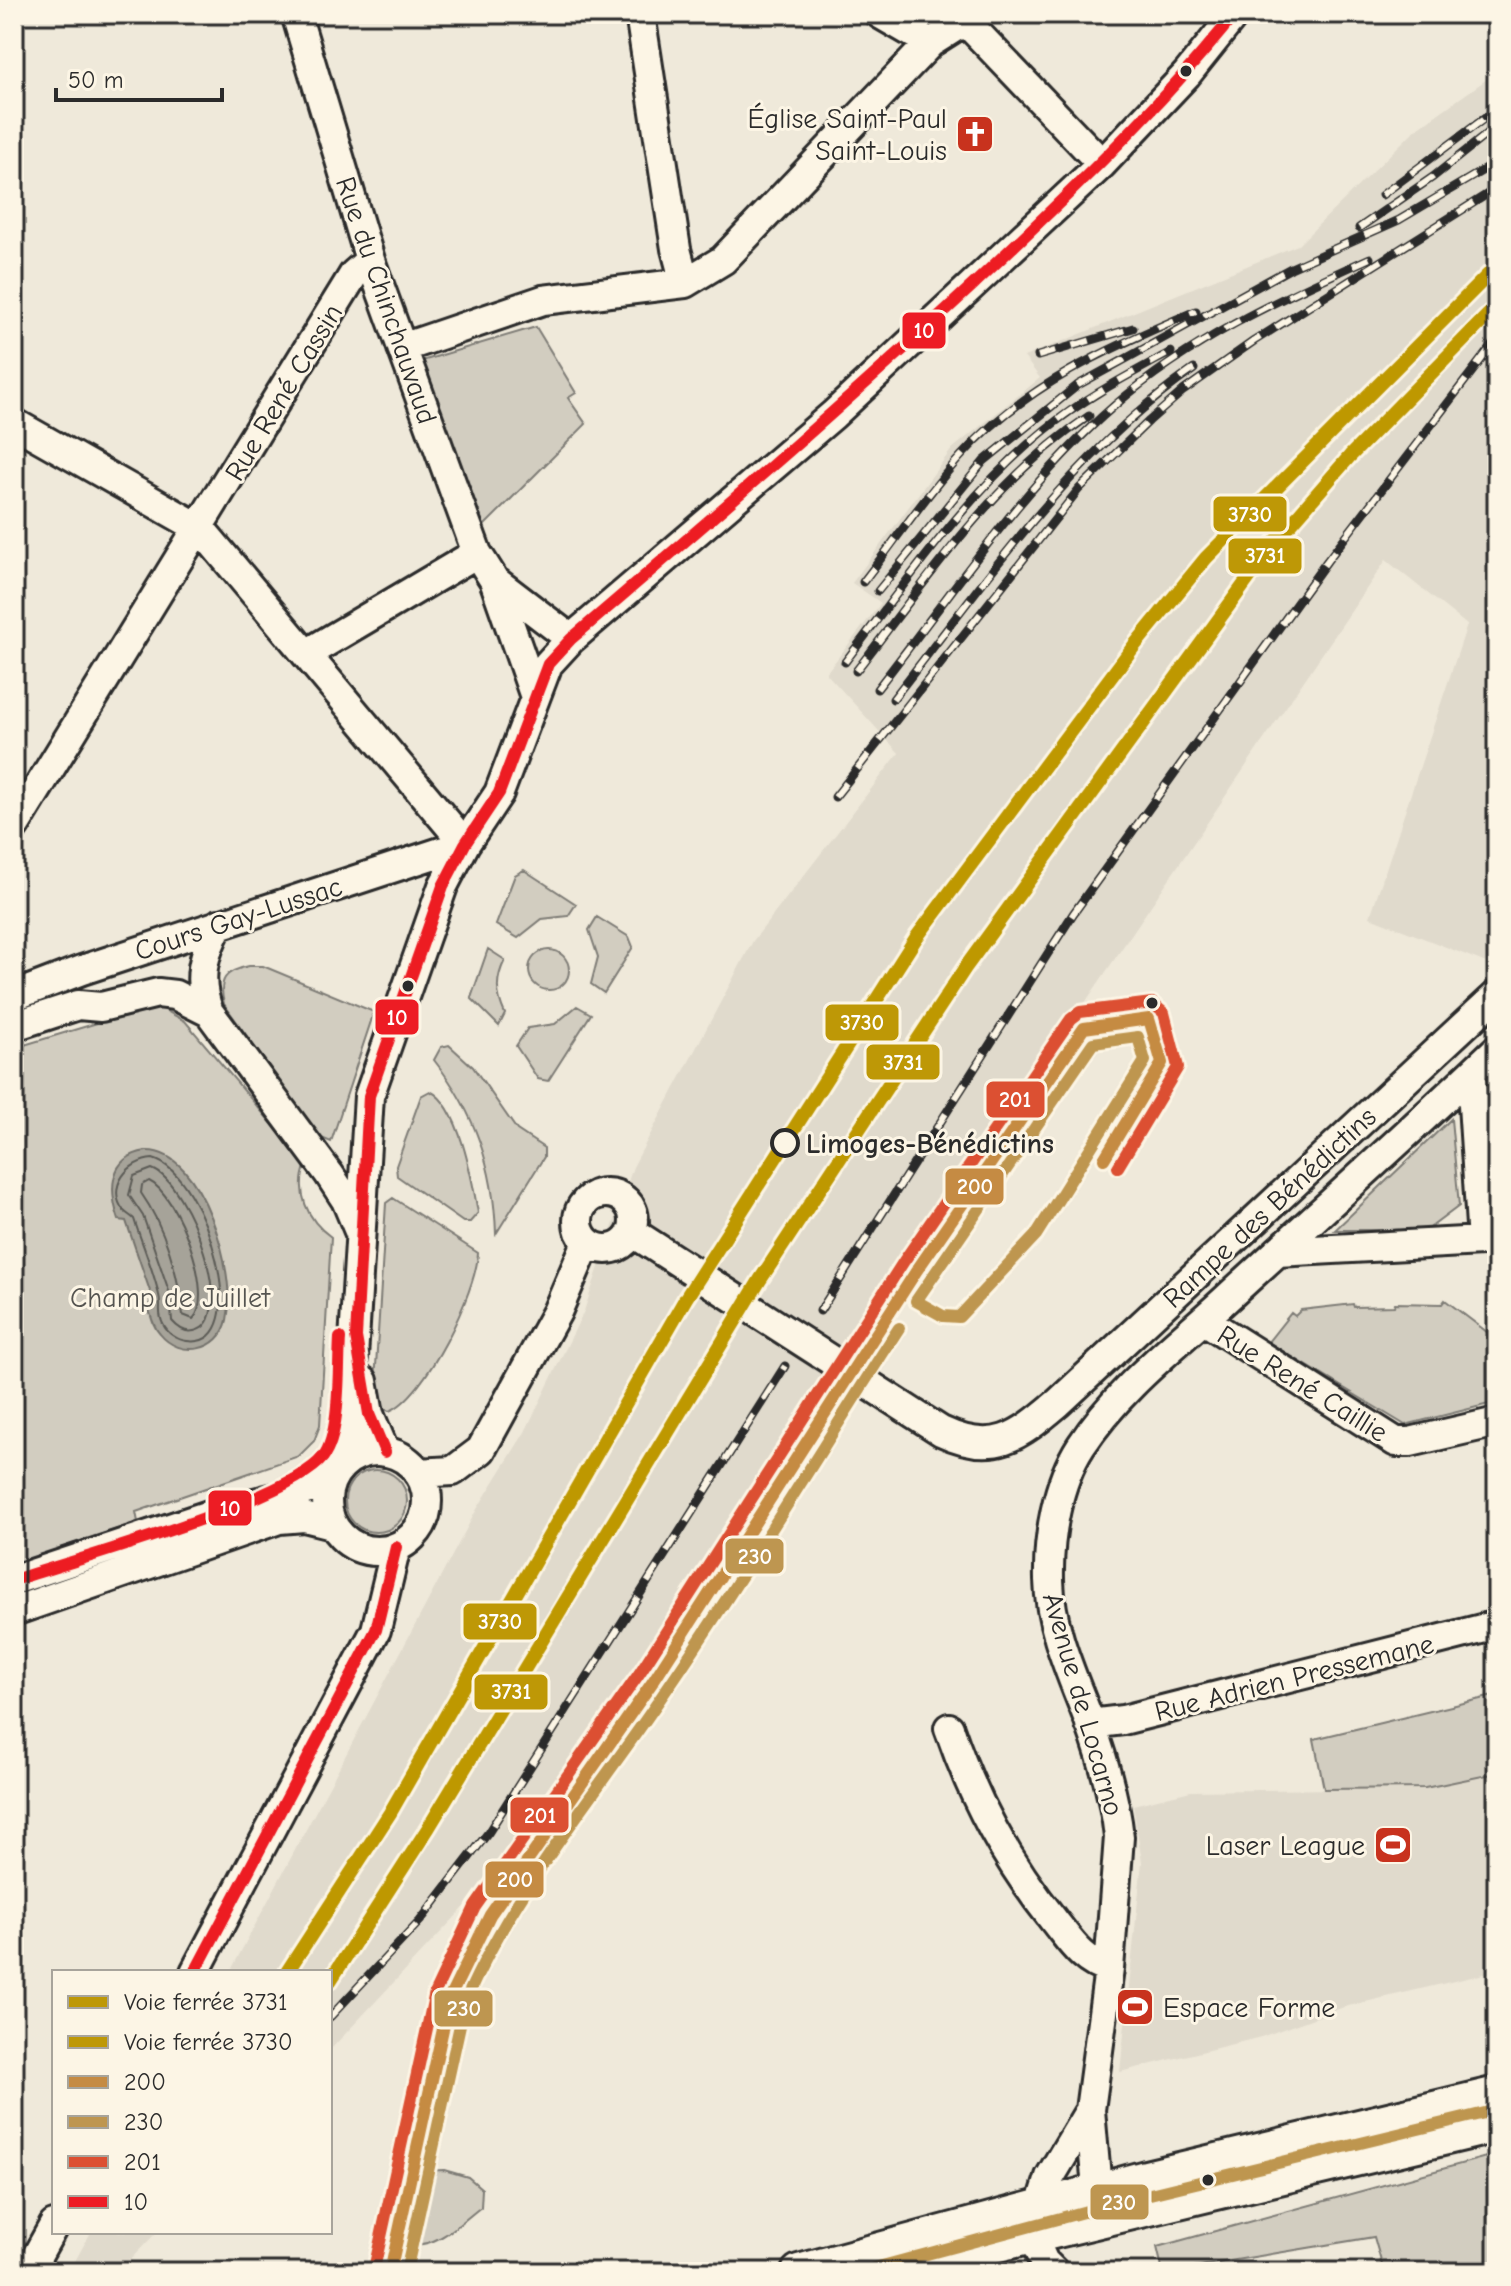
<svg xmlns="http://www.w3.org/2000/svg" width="1511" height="2286" viewBox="0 0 1511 2286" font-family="'Comic Neue',sans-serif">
<rect width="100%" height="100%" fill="#efe9da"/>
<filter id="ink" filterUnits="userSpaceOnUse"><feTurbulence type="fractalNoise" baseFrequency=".0125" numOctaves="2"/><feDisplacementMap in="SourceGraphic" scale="16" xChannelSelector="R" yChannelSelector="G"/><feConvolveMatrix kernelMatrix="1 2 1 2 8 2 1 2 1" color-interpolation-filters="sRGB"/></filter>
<g filter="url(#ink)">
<path fill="#e0dacc" d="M1497 72V963L1494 966 1370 917 1467 625 1386 560 878 1307 803 1422 771 1481 590 1751 524 1844 330 2050V1972H230L477 1509 525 1432 584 1311 633 1167 753 941 899 753 826 673 881 603 852 583 952 449 1040 378 1024 357 1298 245 1415 130Z
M1497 1773V1971L1344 2007 1261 2037 1120 2072 1142 1862 1133 1805 1191 1791 1425 1788Z
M91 2232H157L118 2272H69Z"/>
<path fill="#d2cdc0" stroke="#7e7c76" stroke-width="2" d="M536 327 576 393 568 398 586 424 484 526 422 361Z
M524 870 576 904 568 916 542 919 518 938 496 925 515 875Z
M597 917 629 937 633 947 604 993 591 984 598 957 589 930Z
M488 949 505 960C495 980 496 994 505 1014L499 1026 471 998Z
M529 970a20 20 0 1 1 40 0a20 20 0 1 1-40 0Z
M249 966H263L374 1012 331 1142 319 1137 224 1004C218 979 225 971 249 966Z
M577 1006 591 1014 548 1081 538 1079 516 1046 528 1028 555 1024Z
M147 1008 163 1009 185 1021 306 1164C295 1192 307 1220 331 1237L320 1425 314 1441 299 1456 136 1512 138 1522 14 1564V1048Z
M449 1045 473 1067 517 1130 544 1148V1157L496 1234C494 1168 475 1112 434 1060L441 1047Z
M430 1091C460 1105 473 1184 478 1213L470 1222H463L397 1176 396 1166 421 1096Z
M1451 1119 1459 1206 1427 1230H1335Z
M393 1198 478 1253C477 1290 425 1398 389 1411L378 1406 374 1399 386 1203Z
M1445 1300 1491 1335 1493 1332 1497 1335V1402L1405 1425 1268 1342 1291 1313 1295 1316 1301 1310 1353 1304 1354 1307 1394 1306 1395 1303 1442 1304Z
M345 1501a31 31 0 1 1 62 0a31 31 0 1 1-62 0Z
M1497 1695V1773L1425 1788 1324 1789 1314 1739Z
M1497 2154V2272H1384L1374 2237 1163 2272 1157 2247Z
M444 2170 468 2177 482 2189 481 2207C460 2223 437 2249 408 2244L424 2171Z"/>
<path fill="#a6a399" stroke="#75736d" stroke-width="2" d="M146 1151C203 1149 237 1275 227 1320 220 1352 180 1359 160 1334 153 1327 151 1316 148 1306L153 1300 126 1221 119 1220C109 1191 108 1157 146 1151Z"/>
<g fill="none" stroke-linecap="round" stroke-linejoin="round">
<path stroke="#5c5b57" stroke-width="2" d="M153 1159C206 1173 257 1351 187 1341 177 1340 167 1333 163 1324 157 1313 162 1306 159 1295 153 1269 142 1244 134 1219 131 1216 127 1214 124 1211 105 1187 129 1160 153 1159Z
M152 1169C188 1181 240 1323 194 1331 185 1333 178 1328 172 1321L170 1294 143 1216 129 1195 134 1176Z
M149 1181C177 1193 216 1296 193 1319L183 1315C178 1273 165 1227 141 1193L142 1185Z"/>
<defs>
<path id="minor" d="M296 14 370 260 477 553 494 580 534 694
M640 14 676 249 685 283
M880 14 930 43
M960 24 971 27 1102 164
M402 348 543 300 685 283 723 260 930 43 960 24 966 14
M14 423 201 529 465 844
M494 580 571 639
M308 653 477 553
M14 827 354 274 370 260
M219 924C203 954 196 980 209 1012L329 1174 346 1200 359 1231
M14 996 82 970 465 844
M14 1026 78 1005 101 1007 158 993 175 995 209 1012
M578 1221a28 28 0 1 1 56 0a28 28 0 1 1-56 0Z
M632 1232 941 1431C994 1456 1018 1437 1058 1403L1497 995
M1277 1252 1482 1241 1471 1074
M1204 1320 1396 1442H1410L1497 1422
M363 1381 369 1414 385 1452
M327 1501a50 50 0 1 1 100 0a50 50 0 1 1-100 0Z
M347 1461 352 1444 351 1390 369 1096 443 886 465 844 499 793 548 664 571 639 833 415 1102 164 1187 74 1235 14
M418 1473 453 1471 481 1450 557 1312 587 1242
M14 1580 212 1514 329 1484
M14 1611 279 1519 304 1517 332 1524
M1090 1724 1123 1720 1497 1625
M949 1728C974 1801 1007 1862 1055 1922 1071 1942 1083 1962 1109 1969
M195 1972 376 1630 396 1547
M1099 2211 1090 2110 1109 1969 1119 1837C1115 1798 1102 1756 1089 1720 1072 1675 1050 1629 1049 1580 1048 1537 1057 1483 1081 1446 1119 1388 1175 1346 1225 1300 1316 1216 1408 1134 1497 1049
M28 2272 54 2225
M1054 2272 1044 2262 1032 2236 1050 2177 1090 2110"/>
<path id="major" d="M799 2272 1146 2178 1497 2094
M897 2272 994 2245 1497 2125"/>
</defs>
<use href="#minor" stroke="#2b2b2b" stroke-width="34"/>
<use href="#major" stroke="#2b2b2b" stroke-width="40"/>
<use href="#minor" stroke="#fcf5e5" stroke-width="28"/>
<use href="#major" stroke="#fcf5e5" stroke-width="34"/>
<defs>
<path id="rail" d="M1382 195 1497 109
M1359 228 1433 177 1497 126
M1038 356 1133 328
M863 582C896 540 926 494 962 455 1025 385 1111 347 1196 311
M878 591 984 461 1078 385 1291 268 1399 220 1497 162
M845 662C907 582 965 495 1045 430 1084 398 1127 376 1171 352
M856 671C927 580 992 481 1089 416
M877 689C951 595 1023 485 1114 406 1190 340 1279 299 1370 258
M893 699C985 582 1069 456 1194 369
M835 797 1079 489 1149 421 1183 391 1254 341 1497 188
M820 1311 1073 914 1327 561 1497 339
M330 2017 420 1921 488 1833 785 1366"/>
</defs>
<use href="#rail" stroke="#2b2b2b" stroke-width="9"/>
<use href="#rail" stroke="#fcf5e5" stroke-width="6" stroke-dasharray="18" stroke-linecap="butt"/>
<defs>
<path id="bus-1" d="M390 2272 450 1997 490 1915 652 1683 917 1270 1084 1028 1149 1019 1162 1063 1104 1159"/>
<path id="bus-2" d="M1138 1037 1145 1061 1036 1235 959 1317 943 1316 916 1301 1093 1043Z
M406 2272 465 2002C514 1889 594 1797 662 1696 745 1576 820 1450 899 1328
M860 2272 1150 2194 1497 2110"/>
<path id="bus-3" d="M374 2269 435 1992 475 1907 639 1674 904 1261 1071 1019 1080 1012 1152 1003 1164 1013 1178 1067 1118 1167"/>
<path id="bus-4" d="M385 1452 369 1414 356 1337 369 1096 443 886 465 844 499 793 548 664 571 639C708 522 843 406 975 283 1066 197 1156 112 1235 14
M14 1580C75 1560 290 1500 323 1457 341 1434 338 1368 340 1338
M195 1972 376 1630 396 1547"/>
</defs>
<use href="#bus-1" stroke="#fcf5e5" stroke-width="18"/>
<use href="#bus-2" stroke="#fcf5e5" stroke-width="18"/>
<use href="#bus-3" stroke="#fcf5e5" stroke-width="18"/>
<use href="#bus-4" stroke="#fcf5e5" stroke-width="18"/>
<use href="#bus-1" stroke="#c58b43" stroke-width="12"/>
<use href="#bus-2" stroke="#be9650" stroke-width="12"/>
<use href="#bus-3" stroke="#dc5032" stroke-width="12"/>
<use href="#bus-4" stroke="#ed1c24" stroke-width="12"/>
<defs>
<path id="rail-1" d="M330 1981 429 1827 760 1280 965 968 1275 542 1350 456 1497 306"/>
<path id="rail-2" d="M287 1972 390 1813 686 1298 916 938 1134 646 1206 558 1497 266"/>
</defs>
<use href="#rail-1" stroke="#fcf5e5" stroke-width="20"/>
<use href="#rail-2" stroke="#fcf5e5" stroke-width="20"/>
<use href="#rail-1" stroke="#be9806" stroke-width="14"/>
<use href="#rail-2" stroke="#be9806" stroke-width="14"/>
</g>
</g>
<defs>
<symbol id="church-square" viewBox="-11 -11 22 22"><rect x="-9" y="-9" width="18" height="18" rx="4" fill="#c8321e" stroke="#fcf5e5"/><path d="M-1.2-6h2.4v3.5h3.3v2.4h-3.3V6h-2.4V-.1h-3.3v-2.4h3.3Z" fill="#fff"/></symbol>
<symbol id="stadium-square" viewBox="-11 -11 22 22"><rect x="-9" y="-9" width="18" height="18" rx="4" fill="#c8321e" stroke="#fcf5e5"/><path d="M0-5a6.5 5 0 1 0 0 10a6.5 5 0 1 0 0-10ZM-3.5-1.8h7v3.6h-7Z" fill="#fff"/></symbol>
</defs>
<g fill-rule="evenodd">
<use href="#church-square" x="953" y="112" width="44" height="44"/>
<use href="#stadium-square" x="1371" y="1823" width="44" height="44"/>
<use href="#stadium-square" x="1113" y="1985" width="44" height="44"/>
</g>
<g fill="#2b2b2b" stroke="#fcf5e5" stroke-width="3">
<circle cx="1186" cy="71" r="7"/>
<circle cx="408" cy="986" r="7"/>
<circle cx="1152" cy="1003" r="7"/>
<circle cx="1208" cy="2180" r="7"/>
</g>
<circle fill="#fcf5e5" stroke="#2b2b2b" stroke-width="4" cx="785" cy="1143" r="13"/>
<g text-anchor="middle" stroke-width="6" stroke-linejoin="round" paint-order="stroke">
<g font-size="28" fill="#2b2b2b" stroke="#fcf5e5" text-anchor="end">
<text x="947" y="128">Église Saint-Paul<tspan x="947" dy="32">Saint-Louis</tspan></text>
<text x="1365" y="1855">Laser League</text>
<text x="1163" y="2017" text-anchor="start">Espace Forme</text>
</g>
<g font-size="28" fill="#2b2b2b" stroke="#fcf5e5">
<text transform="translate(387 300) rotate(71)" y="10">Rue du Chinchauvaud</text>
<text transform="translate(283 392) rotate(-59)" y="10">Rue René Cassin</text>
<text transform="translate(238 918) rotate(-18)" y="10">Cours Gay-Lussac</text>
<text transform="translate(1269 1207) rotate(-43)" y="10">Rampe des Bénédictins</text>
<text transform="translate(1303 1383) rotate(32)" y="10">Rue René Caillie</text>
<text transform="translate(1294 1677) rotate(-14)" y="10">Rue Adrien Pressemane</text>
<text transform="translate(1084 1704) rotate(74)" y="10">Avenue de Locarno</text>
</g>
<g font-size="28" font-weight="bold" fill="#2b2b2b" stroke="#fcf5e5" text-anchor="start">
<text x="806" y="1153">Limoges-Bénédictins</text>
</g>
<g font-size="28" fill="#555450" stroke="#fcf5e5">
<text x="170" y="1307">Champ de Juillet</text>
</g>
</g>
<g stroke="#fcf5e5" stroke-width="3">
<rect x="901" y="311" width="46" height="39" rx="8" fill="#ed1c24"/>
<rect x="1212" y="495" width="76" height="38" rx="8" fill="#be9806"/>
<rect x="1227" y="537" width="76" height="38" rx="8" fill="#be9806"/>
<rect x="374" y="998" width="46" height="38" rx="8" fill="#ed1c24"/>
<rect x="824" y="1003" width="76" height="39" rx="8" fill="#be9806"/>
<rect x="865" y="1043" width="76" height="38" rx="8" fill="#be9806"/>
<rect x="985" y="1080" width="61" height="39" rx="8" fill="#dc5032"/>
<rect x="944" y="1167" width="61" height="39" rx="8" fill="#c58b43"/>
<rect x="207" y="1489" width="46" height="38" rx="8" fill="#ed1c24"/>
<rect x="724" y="1537" width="61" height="38" rx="8" fill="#be9650"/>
<rect x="462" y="1602" width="76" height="39" rx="8" fill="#be9806"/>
<rect x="473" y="1673" width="76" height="38" rx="8" fill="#be9806"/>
<rect x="509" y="1796" width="61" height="38" rx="8" fill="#dc5032"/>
<rect x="484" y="1860" width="61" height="39" rx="8" fill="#c58b43"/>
<rect x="433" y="1989" width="61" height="39" rx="8" fill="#be9650"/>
<rect x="1089" y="2183" width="61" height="38" rx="8" fill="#be9650"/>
</g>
<g font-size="22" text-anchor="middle" font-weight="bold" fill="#fff">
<text x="924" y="338">10</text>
<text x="1250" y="522">3730</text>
<text x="1265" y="563">3731</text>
<text x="397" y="1025">10</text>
<text x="862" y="1030">3730</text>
<text x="903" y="1070">3731</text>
<text x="1015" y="1107">201</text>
<text x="975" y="1194">200</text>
<text x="230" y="1516">10</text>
<text x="755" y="1564">230</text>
<text x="500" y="1629">3730</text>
<text x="511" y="1699">3731</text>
<text x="540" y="1823">201</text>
<text x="515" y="1887">200</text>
<text x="464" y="2016">230</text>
<text x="1119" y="2210">230</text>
</g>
<rect width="1511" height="2286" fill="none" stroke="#fcf5e5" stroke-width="48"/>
<rect x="24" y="24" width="1463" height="2238" fill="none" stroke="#2b2b2b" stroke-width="3" filter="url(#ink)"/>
<rect x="52" y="1970" width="280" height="264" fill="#fcf5e5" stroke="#a8a49b" stroke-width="2"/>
<rect x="68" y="1996" width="40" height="12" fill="#be9806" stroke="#a8a49b" stroke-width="2"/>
<text x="124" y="2010" font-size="24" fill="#2b2b2b">Voie ferrée 3731</text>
<rect x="68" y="2036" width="40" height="12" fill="#be9806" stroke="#a8a49b" stroke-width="2"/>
<text x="124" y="2050" font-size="24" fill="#2b2b2b">Voie ferrée 3730</text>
<rect x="68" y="2076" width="40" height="12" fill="#c58b43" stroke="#a8a49b" stroke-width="2"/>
<text x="124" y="2090" font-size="24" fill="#2b2b2b">200</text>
<rect x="68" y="2116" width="40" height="12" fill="#be9650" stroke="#a8a49b" stroke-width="2"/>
<text x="124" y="2130" font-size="24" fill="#2b2b2b">230</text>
<rect x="68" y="2156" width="40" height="12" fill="#dc5032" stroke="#a8a49b" stroke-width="2"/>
<text x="124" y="2170" font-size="24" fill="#2b2b2b">201</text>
<rect x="68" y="2196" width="40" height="12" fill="#ed1c24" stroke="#a8a49b" stroke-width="2"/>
<text x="124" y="2210" font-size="24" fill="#2b2b2b">10</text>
<path d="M56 88v12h166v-12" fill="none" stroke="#2b2b2b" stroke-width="4"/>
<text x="68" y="88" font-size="24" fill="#2b2b2b" stroke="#fcf5e5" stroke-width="6" paint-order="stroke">50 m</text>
</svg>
